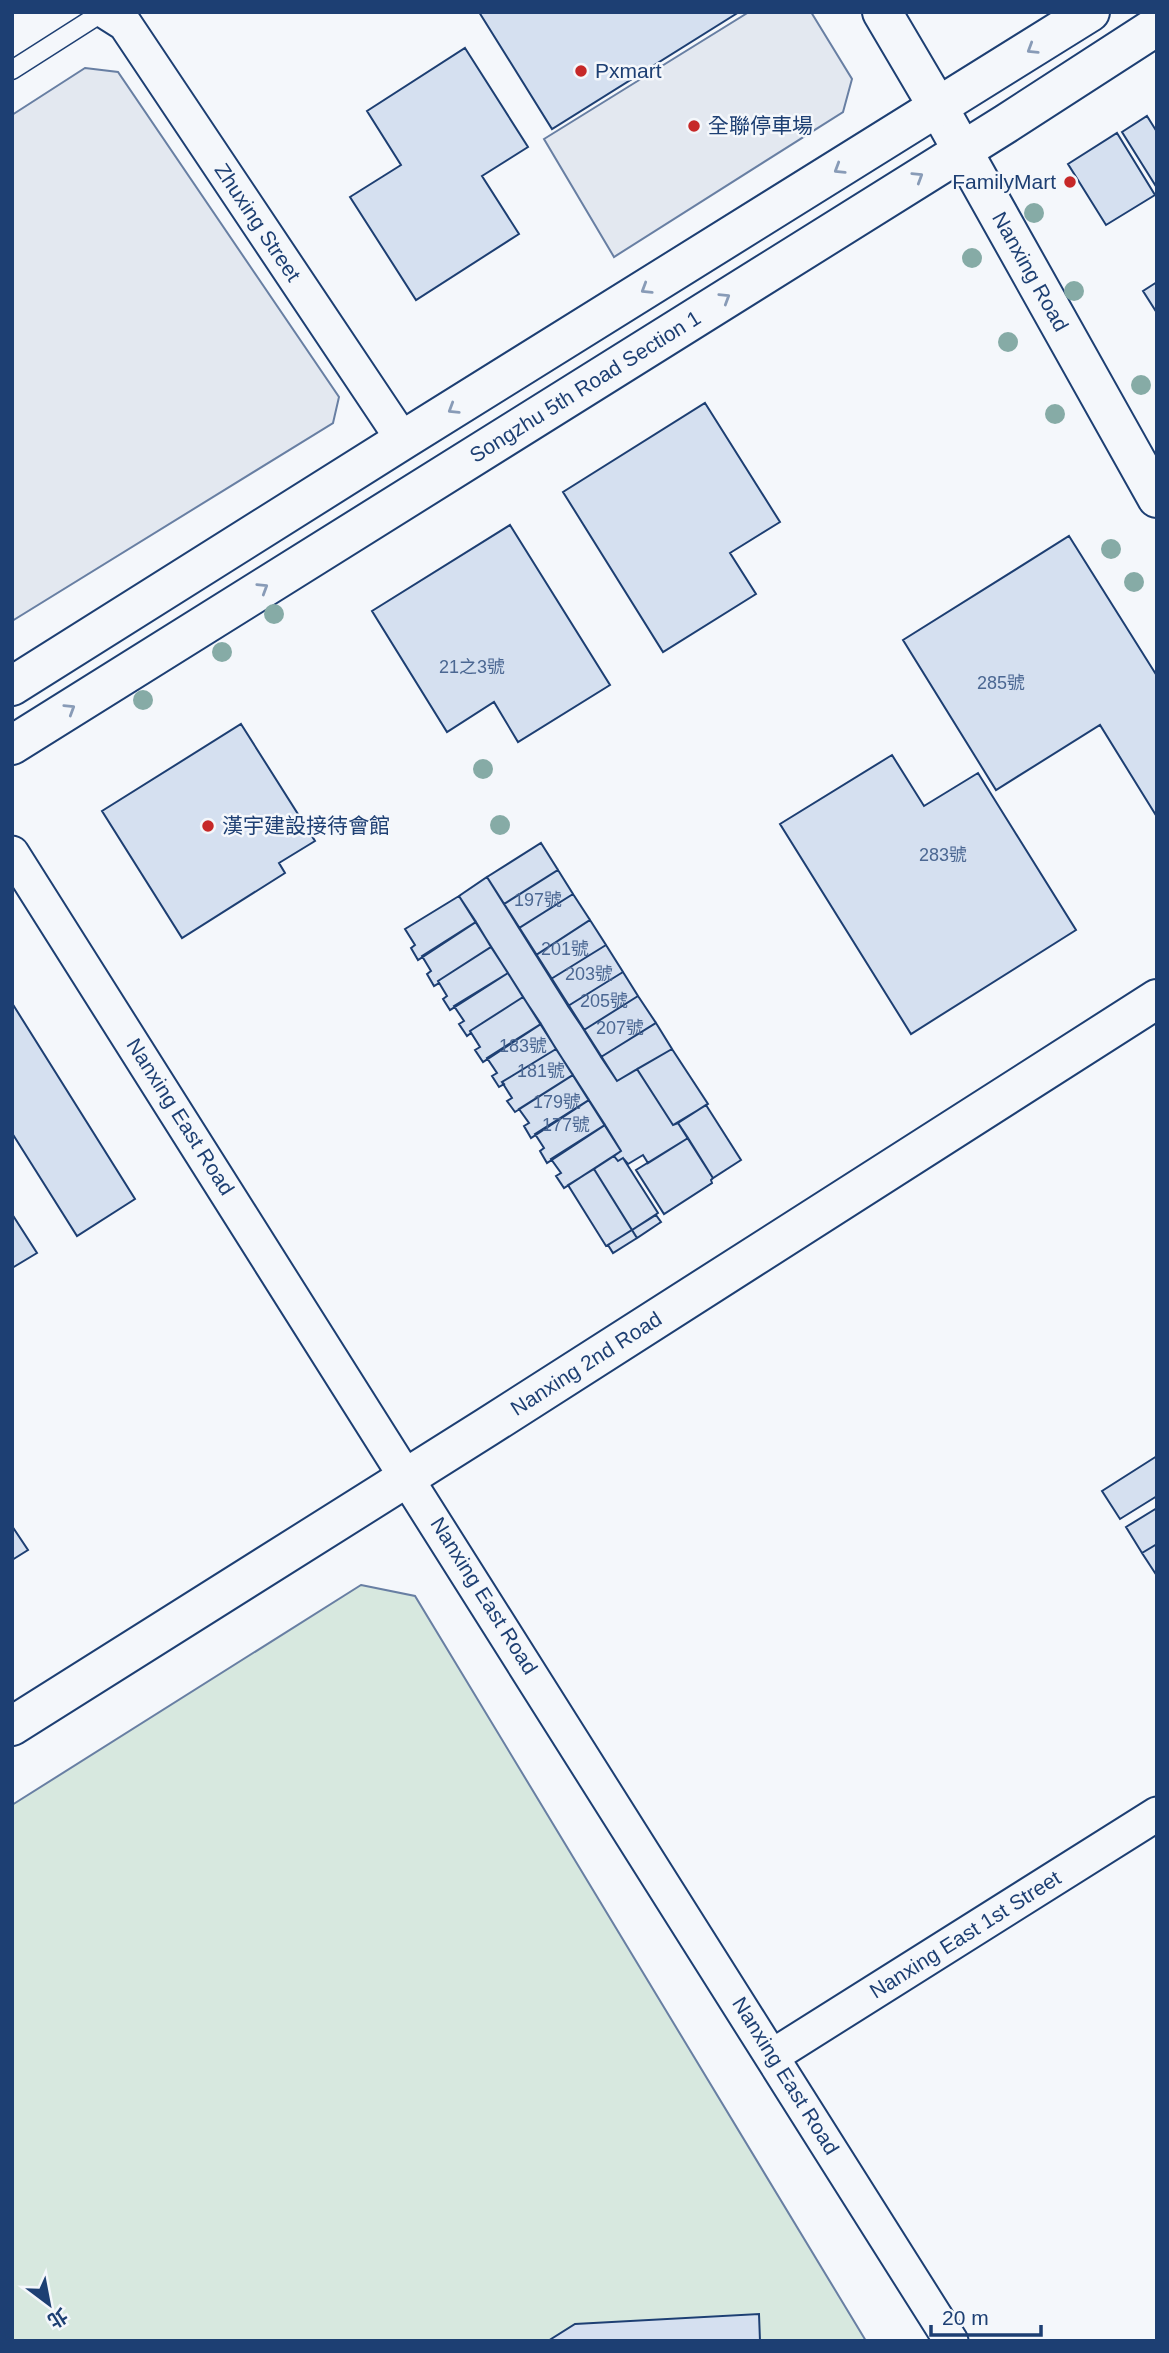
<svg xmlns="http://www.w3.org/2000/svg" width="1169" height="2353" viewBox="0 0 1169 2353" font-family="Helvetica,'Noto Sans TC',sans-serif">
<rect width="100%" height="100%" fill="#f4f7fb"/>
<path fill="#d7e8df" stroke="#687fa3" stroke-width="2" d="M361 1585 415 1596 866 2341H12V1805Z"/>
<path fill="#e3e8f0" stroke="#687fa3" stroke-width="2" d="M749 12H811L852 79 843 112 614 257 544 139Z
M85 68 118 72 339 397 333 423 12 621V115Z"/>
<path fill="#d5e0f0" stroke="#1d3f73" stroke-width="2" d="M479 12H739L552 129Z
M465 48 528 147 482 176 519 234 416 300 350 197 401 165 367 111Z
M1147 116 1157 132V188L1122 132Z
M1117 133 1155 195 1106 225 1068 164Z
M1157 282V313L1143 291Z
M705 403 780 522 730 553 756 594 663 652 563 492Z
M510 525 610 685 518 742 494 702 447 732 372 611Z
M1069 536 1157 676V817L1100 725 996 790 903 640Z
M241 724 315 841 279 863 285 873 182 938 102 811Z
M892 755 924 806 978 773 1076 930 911 1034 780 824Z
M541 843 558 870 504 904 487 877Z
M558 870 573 894 519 928 504 904Z
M487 877 617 1081 637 1069 673 1125 678 1123 688 1138 648 1163 643 1155 628 1164 623 1158 618 1161 614 1156 621 1151 459 896Z
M573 894 590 920 536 955 519 928Z
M459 896 476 922 418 960 411 948 415 945 405 929Z
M590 920 606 945 551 979 536 955Z
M476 922 491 947 438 981 439 983 434 986 427 974 431 971 422 956Z
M606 945 623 972 568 1006 551 979Z
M491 947 508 973 450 1010 443 999 447 996 438 981Z
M623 972 638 996 584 1030 568 1006Z
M508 973 523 997 470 1031 471 1033 467 1036 459 1024 464 1021 454 1006Z
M638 996 656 1023 601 1057 584 1030Z
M523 997 541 1024 483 1062 475 1050 480 1047 470 1031Z
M12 1003 135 1199 77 1236 12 1133Z
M656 1023 672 1049 617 1081 601 1057Z
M541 1024 556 1049 502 1082 504 1084 499 1087 492 1076 497 1073 487 1058Z
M556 1049 573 1075 515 1112 507 1101 512 1098 502 1082Z
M672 1049 708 1104 673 1125 637 1069Z
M573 1075 589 1100 531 1138 524 1126 529 1123 519 1109Z
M589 1100 605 1125 547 1163 540 1151 544 1148 535 1134Z
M706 1105 741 1160 713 1178 678 1123Z
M605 1125 621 1151 564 1188 556 1176 561 1173 551 1159Z
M688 1138 713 1178 711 1180 712 1183 664 1214 636 1170Z
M614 1156 618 1161 623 1158 658 1213 632 1230 594 1169Z
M594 1169 632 1230 606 1246 568 1185Z
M12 1214 37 1253 12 1268Z
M656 1215 661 1222 637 1238 632 1230Z
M632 1230 637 1238 613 1253 608 1245Z
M1157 1456V1496L1120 1519 1102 1491Z
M1157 1508V1544L1142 1553 1126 1527Z
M12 1526 28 1550 12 1560Z
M1157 1544V1576L1142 1553Z
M759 2314 760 2341H548L575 2324Z"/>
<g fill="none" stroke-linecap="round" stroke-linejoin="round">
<defs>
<path id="lane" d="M12 70 103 12"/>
<g id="street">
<path id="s1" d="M106 12 125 24 403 440"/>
<path id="s2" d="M12 853C328 1347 641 1843 951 2341"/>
<path id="s3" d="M774 2055 1157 1814"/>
</g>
<g id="secondary">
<path id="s4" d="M882 12 938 107 1157 498"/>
<path d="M12 686 403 440 1090 12"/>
<path id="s5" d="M12 745 1007 123 1157 26"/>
<path id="s6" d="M12 1726 487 1427 1157 999"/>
</g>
</defs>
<use href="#lane" stroke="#1d3f73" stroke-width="21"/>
<use href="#street" stroke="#1d3f73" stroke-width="37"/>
<use href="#secondary" stroke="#1d3f73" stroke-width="42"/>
<use href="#lane" stroke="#f4f7fb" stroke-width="18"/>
<use href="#street" stroke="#f4f7fb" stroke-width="33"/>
<use href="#secondary" stroke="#f4f7fb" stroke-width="38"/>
</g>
<g fill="#86aba6">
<circle cx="1034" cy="213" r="10"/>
<circle cx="972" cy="258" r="10"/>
<circle cx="1074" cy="291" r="10"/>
<circle cx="1008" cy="342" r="10"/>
<circle cx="1141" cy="385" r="10"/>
<circle cx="1055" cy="414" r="10"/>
<circle cx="1111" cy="549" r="10"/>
<circle cx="1134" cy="582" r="10"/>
<circle cx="274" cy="614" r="10"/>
<circle cx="222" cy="652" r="10"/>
<circle cx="143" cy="700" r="10"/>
<circle cx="483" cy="769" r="10"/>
<circle cx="500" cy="825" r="10"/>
</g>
<defs><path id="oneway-chevron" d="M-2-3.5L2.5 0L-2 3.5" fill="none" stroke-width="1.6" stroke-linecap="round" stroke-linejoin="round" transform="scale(1.75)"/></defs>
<g stroke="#889bb7">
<use href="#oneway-chevron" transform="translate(1032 49) rotate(148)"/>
<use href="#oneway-chevron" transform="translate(839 169) rotate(148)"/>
<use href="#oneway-chevron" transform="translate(918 177) rotate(-32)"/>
<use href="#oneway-chevron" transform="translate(646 289) rotate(148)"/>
<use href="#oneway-chevron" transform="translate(725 298) rotate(-32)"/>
<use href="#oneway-chevron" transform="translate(453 409) rotate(148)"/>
<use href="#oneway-chevron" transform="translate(263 588) rotate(-32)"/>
<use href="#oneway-chevron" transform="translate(70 709) rotate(-32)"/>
</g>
<g fill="#c62828" stroke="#f4f7fb" stroke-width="2.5">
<circle cx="581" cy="71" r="7"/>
<circle cx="694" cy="126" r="7"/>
<circle cx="1070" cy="182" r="7"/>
<circle cx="208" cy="826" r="7"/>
</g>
<g text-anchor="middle" stroke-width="5" stroke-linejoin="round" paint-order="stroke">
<g font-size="18" fill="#4b6792">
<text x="472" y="673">21之3號</text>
<text x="1001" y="689">285號</text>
<text x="943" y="861">283號</text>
<text x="538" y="906">197號</text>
<text x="565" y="955">201號</text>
<text x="589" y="980">203號</text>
<text x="604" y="1007">205號</text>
<text x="620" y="1034">207號</text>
<text x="523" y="1052">183號</text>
<text x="541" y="1077">181號</text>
<text x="557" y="1108">179號</text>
<text x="566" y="1131">177號</text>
</g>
<g font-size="21" fill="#1d3f73" stroke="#f4f7fb" text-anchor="start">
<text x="595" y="78">Pxmart</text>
<text x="708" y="133">全聯停車場</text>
<text x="1056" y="189" text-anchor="end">FamilyMart</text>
<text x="222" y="833">漢宇建設接待會館</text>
</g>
<g font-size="21" fill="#1d3f73" stroke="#f4f7fb">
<text dy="7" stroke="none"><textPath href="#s1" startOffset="261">Zhuxing Street</textPath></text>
<text dy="7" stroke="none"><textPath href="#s4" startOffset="299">Nanxing Road</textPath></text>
<text dy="7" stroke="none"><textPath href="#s5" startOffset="676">Songzhu 5th Road Section 1</textPath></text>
<text dy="7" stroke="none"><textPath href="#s2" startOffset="313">Nanxing East Road</textPath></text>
<text dy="7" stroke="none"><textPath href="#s6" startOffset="679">Nanxing 2nd Road</textPath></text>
<text dy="7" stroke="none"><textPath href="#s2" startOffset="880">Nanxing East Road</textPath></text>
<text dy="7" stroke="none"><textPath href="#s3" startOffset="226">Nanxing East 1st Street</textPath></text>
<text dy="7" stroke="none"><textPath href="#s2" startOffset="1447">Nanxing East Road</textPath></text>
</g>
</g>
<rect width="1169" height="2353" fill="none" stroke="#1d3f73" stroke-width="28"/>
<g transform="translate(49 2304) rotate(148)" stroke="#f4f7fb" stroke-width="5" paint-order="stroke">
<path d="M0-5L12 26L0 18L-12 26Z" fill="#1d3f73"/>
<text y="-10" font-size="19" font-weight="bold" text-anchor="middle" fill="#1d3f73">北</text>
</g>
<path d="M931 2325v10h110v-10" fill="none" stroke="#1d3f73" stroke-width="3.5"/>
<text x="942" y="2325" font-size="21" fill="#1d3f73" stroke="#f4f7fb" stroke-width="5" paint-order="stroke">20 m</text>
</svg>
